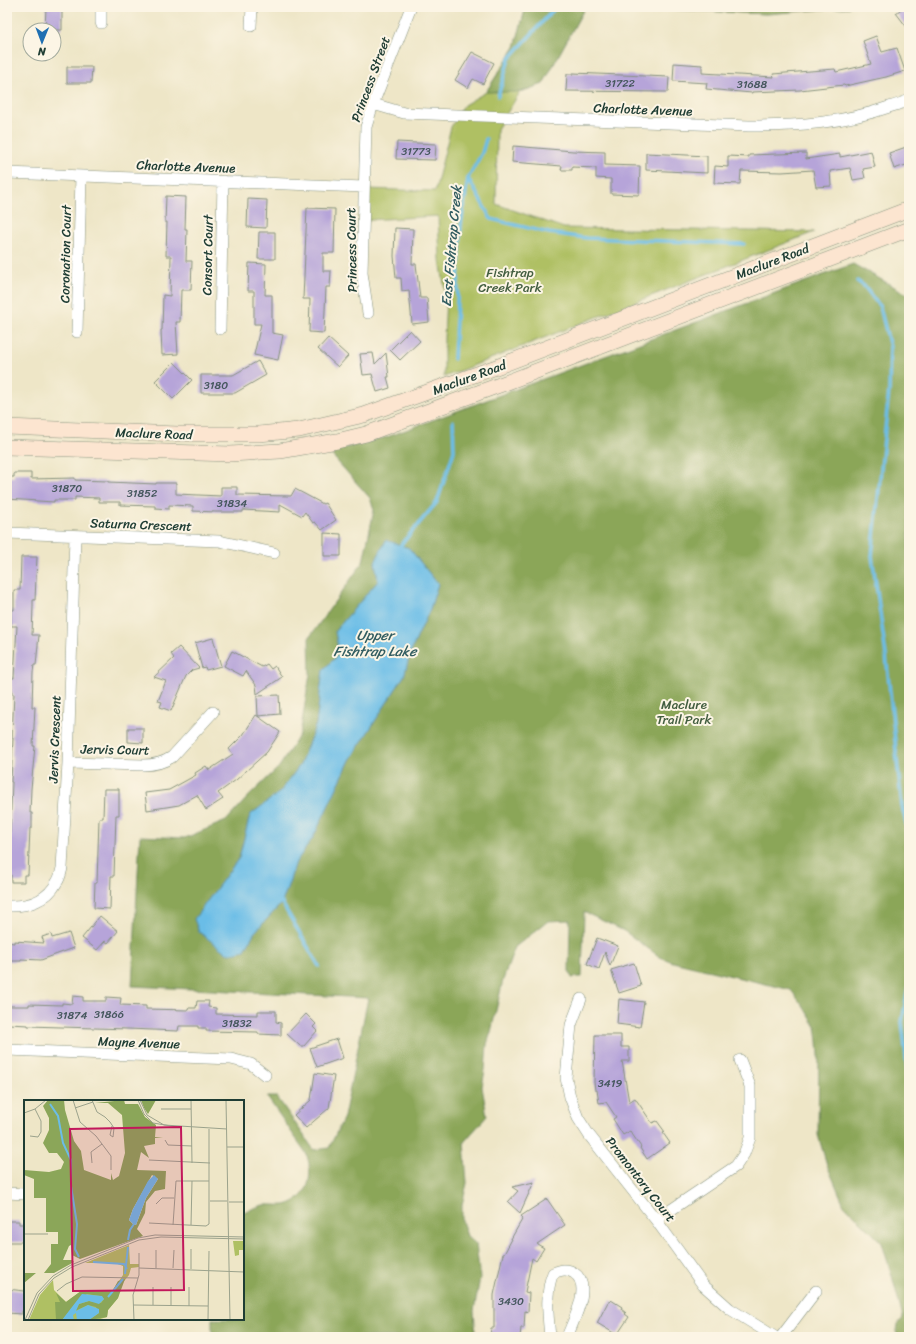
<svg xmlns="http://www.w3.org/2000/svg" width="916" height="1344" viewBox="0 0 916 1344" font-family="Sriracha,sans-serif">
<rect width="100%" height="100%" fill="#fcf5e5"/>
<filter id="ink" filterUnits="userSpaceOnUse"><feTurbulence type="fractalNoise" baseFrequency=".025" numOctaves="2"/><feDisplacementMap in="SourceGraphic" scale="8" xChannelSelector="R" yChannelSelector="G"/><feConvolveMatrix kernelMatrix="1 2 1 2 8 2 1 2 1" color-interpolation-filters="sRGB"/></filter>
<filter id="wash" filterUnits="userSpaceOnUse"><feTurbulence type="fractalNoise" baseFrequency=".012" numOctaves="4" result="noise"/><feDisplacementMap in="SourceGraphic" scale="16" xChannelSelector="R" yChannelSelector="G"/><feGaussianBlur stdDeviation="0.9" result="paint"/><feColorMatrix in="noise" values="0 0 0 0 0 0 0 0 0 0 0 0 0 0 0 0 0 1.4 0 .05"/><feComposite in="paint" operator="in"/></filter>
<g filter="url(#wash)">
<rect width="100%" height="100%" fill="#eee6c7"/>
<path fill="#afc063" stroke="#677e4c" d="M526 7H585L543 84 520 92 497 129 496 204 564 228 814 232 444 377V339L446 296 440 260 438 216 366 220 365 189 435 191 451 127 464 105 486 92 515 47Z"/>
<path fill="#8ba659" stroke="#557246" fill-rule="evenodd" d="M526 7H585L543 84 520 92H486L515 47Z
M617 7H850L766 14Z
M853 264 909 295V1337H896L898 1324 903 1318 892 1276 882 1243 844 1205 827 1165 818 1135 819 1055 818 1041 816 1027 803 1006 791 990 673 962 660 957 624 931 584 912 582 977H576L572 978 569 971 570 920 548 921 515 947 503 980 491 1032 487 1044 485 1070 482 1087 487 1116 464 1142 467 1183 462 1205V1221L467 1236 476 1244 480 1278 474 1311 476 1337H212V1319H243V1212C250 1210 257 1207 263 1205 270 1204 278 1206 285 1205 310 1199 314 1174 306 1153L267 1097H277L314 1150 329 1148 344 1117 368 998 132 986 140 836 185 838 226 821 248 797 279 767 300 734 310 674 309 638 363 562 374 510 370 498 329 452 387 437ZM400 546 409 548 438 584 430 609 411 651 404 676 350 760 313 838 296 862 282 903 254 933 245 950 194 920 239 858 250 815 280 792 300 765 316 724 323 670 339 654 335 631 379 581 375 562Z"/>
<path fill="#6bbde7" stroke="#457d8e" d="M386 540 409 548 438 584 430 609 411 651 404 676 350 760 313 838 296 862 282 903 254 933 245 950 228 954 199 932 194 919 239 858 250 815 280 792 300 765 316 724 323 670 339 654 335 631 378 581 375 562Z"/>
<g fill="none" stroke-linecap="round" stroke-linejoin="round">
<path stroke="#6bbde7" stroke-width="3.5" d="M498 96 509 59 556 7
M468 178 491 219 549 233 586 238 744 244
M857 281 864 286 880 307 890 347 889 391 872 556 886 655 902 807 909 834
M454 359 461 225 468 178 482 153 486 139
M399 549 400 546 437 502 454 451 453 421
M278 900 282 903 319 966
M909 983 902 1022 909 1084"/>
</g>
<g id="blocks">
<path fill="#b6a4d9" d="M46 7H62V30H45Z
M904 7H909V30L896 13Z
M876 36 882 52 897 48 905 71 886 77 845 86 844 85 800 90 752 92V93L706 89 707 83 673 81 674 63 702 65V73L774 77 773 74 835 69 836 72 871 64 863 41Z
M472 52 494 63 483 84 473 79 468 88 455 80Z
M67 67H92L91 83H67Z
M573 73 669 77 668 92 566 91 567 74H573Z
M397 142 436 144 435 160 396 159Z
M513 146 573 151 605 152V165L640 166 639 195 611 194V179L596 178V168L572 167V170H561L562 166 512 162Z
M909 146V164L894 169 889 153Z
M871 151 875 167 863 169 865 178 853 180 850 168 830 171 831 186 816 187 813 170 782 172 741 171 740 184 714 183 715 166 728 167V156L749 157V155L806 153V159L840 154V157Z
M646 153 707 156V173L646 170Z
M166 196 186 197 185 229H187L186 261H192L191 290H181L180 322H176L178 354 162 355 161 330H162L163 295 170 296 171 256H166L167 222H165Z
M248 199 267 200 266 228 247 227Z
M307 208 335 209 334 253H323V271H331L330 287H326L324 333 309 332 310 299H303Z
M395 228 413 229 412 264H416L420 298H427L429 322 412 324 409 290 402 291 401 278H396L394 256Z
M259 232H275V259H258Z
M249 263 266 264 265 295H272V333L283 335 278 360 254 355 261 324H254V291H248Z
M410 330 420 341 400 360 390 350Z
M328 338 348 356 338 367 318 349Z
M373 353 375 364 386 353 389 377H387L390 388 377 392 372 374 363 375 360 354Z
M258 361 266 375 235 393H201V375H233Z
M174 362 192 380 173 399 155 381Z
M14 473H31V479L75 478V480L108 481V482L156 484V483H176V494L221 496V487H237V495L291 496 295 489 323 504 325 503 336 520 322 530 315 522 313 523 305 512 302 516 280 504V512L243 510V512H216L193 511V506L169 505V509L155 508V506L120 505V502H99V498L75 497V500H54V502L7 499V477H14Z
M324 533 341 534V556H324Z
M21 557H37L35 600H33V606L32 635H39L36 665H34L33 672 32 707H35L33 746H35L31 789 30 813H32V828H30L28 875H24V882H11V875L7 874V833H10L12 782H11L13 738H12L14 694H12L11 678H14L17 626H11V610H14V590H20Z
M213 638 221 666 206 670 205 667 202 668 195 643Z
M179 647 199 668 192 670 186 676 171 711 160 707 162 702 158 701 166 681 154 677 174 658 171 654Z
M232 651 262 667 267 664 271 669 275 666 282 677 257 694 256 685 246 671 243 676 224 666Z
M279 695 280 714 258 716 257 696Z
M256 715 280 732 267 752 236 780 218 793 223 799 206 810 197 795 179 805 147 810 145 793 169 790 196 775 195 773 206 766 209 770 233 754 229 749 243 735Z
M128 728H143V743L128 742Z
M104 789H119V815H116L114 876H111L110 909 94 908 95 883H97L99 818H103Z
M100 916 118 931 108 943 105 941 97 950 82 938Z
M69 933 74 948 41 960 21 959V961H7V942L14 943V941L44 943 42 937 51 934 52 938Z
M597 938 618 946 610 966 605 952 599 969 587 964Z
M634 963 641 986 619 993 611 970Z
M73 996 83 997V1001H106V997L121 998 120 1005 146 1006V1009L188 1010V1008H196L197 1001H209L208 1007 216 1008V1014L258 1015V1011H276V1022L281 1023V1035L258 1034V1032L206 1031V1028H198V1026H179L178 1031 128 1029 28 1026V1025L9 1024V1023H7V1006H29V1004L62 1005V1003L72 1004Z
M619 999 644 1002 640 1027 617 1024Z
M306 1014 316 1024 313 1027 317 1031 304 1046H300L287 1034Z
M595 1035H621V1047H629V1061H622L629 1102 635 1098 652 1123 657 1121 665 1132 663 1133 670 1143 647 1159 640 1148 641 1147 630 1131 623 1135 613 1119 616 1117 606 1102 599 1103 597 1090H595L594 1082Z
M337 1039 343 1058 317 1067 310 1048Z
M315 1073 334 1076 329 1108 306 1128 294 1115 311 1100Z
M534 1182 520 1213 508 1202 518 1191 512 1187Z
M547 1199 565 1225 537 1244 544 1248 536 1261 532 1258 525 1292 529 1293 528 1312 525 1311 524 1328H521L520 1337H490L491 1328H494V1295L503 1254H504L512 1239H511L523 1218 521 1216Z
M7 1221H19V1224H25V1242H7Z
M7 1289 25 1291V1311H22V1314L7 1313Z
M611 1300 622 1307 621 1309 626 1313 625 1314 629 1317 617 1335 597 1323 608 1302H609Z"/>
</g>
</g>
<g filter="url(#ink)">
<use href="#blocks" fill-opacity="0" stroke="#86927e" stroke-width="1"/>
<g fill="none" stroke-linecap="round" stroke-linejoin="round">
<defs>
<path id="minor" d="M101 23V7
M251 26 252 7
M373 104 404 113 749 126C797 126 844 123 889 107 896 105 903 103 909 100
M7 173 364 187
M368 313 362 273 366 127 373 104 411 7
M220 329 223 181
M77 332 81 176
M7 533 219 541 274 553
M68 763 143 765C154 765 163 763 172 757L213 712
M7 906C27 907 47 901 57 882 60 878 61 872 62 868L68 763 75 536
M581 999 571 1025 566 1078 570 1097 578 1118 589 1135 656 1220 703 1285 730 1309 775 1337
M7 1050 231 1059 251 1064 265 1075
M7 1193 25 1194
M656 1220 736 1166 744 1154 750 1138V1086L740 1060
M550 1337C548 1316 545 1292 553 1273 561 1270 567 1268 574 1273 593 1285 573 1321 567 1337
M781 1337 816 1291"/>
<path id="secondary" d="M7 427 177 434H259L299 430 364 415 499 366 909 209
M7 447 230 454 280 451 337 441 366 434 505 383 909 229"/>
</defs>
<use href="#minor" stroke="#86927e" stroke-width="12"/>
<use href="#secondary" stroke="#86927e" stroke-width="16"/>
<use href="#minor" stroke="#fff" stroke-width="11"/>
<use href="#secondary" stroke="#fce5d0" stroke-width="15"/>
</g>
</g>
<g text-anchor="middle" stroke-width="4" stroke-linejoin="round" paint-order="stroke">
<g font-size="11" fill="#45575d">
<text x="620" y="87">31722</text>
<text x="752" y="88">31688</text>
<text x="416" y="155">31773</text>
<text x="216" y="389">3180</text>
<text x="67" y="492">31870</text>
<text x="142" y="497">31852</text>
<text x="232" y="507">31834</text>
<text x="109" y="1018">31866</text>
<text x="72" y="1019">31874</text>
<text x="237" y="1027">31832</text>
<text x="610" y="1087">3419</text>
<text x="511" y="1305">3430</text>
</g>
<g font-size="13" fill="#1f3d34" stroke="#fcf5e5">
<text transform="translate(370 79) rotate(-70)" y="5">Princess Street</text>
<text transform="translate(643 109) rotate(2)" y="5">Charlotte Avenue</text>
<text transform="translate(186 166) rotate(2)" y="5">Charlotte Avenue</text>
<text transform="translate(351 250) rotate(-91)" y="5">Princess Court</text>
<text transform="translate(65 254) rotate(-89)" y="5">Coronation Court</text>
<text transform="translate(207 255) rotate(-89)" y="5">Consort Court</text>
<text transform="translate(772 261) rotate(-21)" y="5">Maclure Road</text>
<text transform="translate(469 377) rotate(-20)" y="5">Maclure Road</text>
<text transform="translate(154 433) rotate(2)" y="5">Maclure Road</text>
<text transform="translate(141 524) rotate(2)" y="5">Saturna Crescent</text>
<text transform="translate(54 739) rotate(-88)" y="5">Jervis Crescent</text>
<text transform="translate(115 749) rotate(1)" y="5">Jervis Court</text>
<text transform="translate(139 1042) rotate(2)" y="5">Mayne Avenue</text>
<text transform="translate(641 1179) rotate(52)" y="5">Promontory Court</text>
</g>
<g font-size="13" fill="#435e40" stroke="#fcf5e5">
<text x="510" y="277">Fishtrap<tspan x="510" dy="15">Creek Park</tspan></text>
<text x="684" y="709">Maclure<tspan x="684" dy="15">Trail Park</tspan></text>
</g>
<g font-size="14" font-style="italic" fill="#325d61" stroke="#fcf5e5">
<text transform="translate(451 246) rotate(-85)" y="5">East Fishtrap Creek</text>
<text x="375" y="640">Upper<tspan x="375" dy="16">Fishtrap Lake</tspan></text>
</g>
</g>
<g transform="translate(24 1100)">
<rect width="220" height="220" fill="#eee6c7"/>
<path d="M209 141H220V150H215V155L211 156ZM105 145 106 164H115V167L107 168 105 175 97 185 94 198 84 210 83 217 73 220H5L16 195 29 180 30 190 42 202 57 191 89 190 99 175V166L91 163H61Z" fill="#afc063"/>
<path d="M24 0H40L41 10 50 41 57 51 60 70 87 80V73L89 80 95 76 101 53 98 15 84 3H71L100 0 101 4H114L121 17 132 25 131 37 139 38H131V44L120 46 125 58 117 52 113 70 142 71 141 89 131 91 122 102 121 113 113 129 119 136 56 159 48 155 47 145 45 146 39 160H48L50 162 30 173H20L27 164V144H34V132H22V98H10V79L0 75V70L25 72 37 69 40 62 33 53H25L19 43 25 30V18L19 6ZM128 75 134 79 122 98 112 125 109 124 105 120 109 109ZM117 0H132L124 14 120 8ZM1 152V173H12L0 183ZM101 179 94 198 84 210 83 217 65 220 75 213 72 207 64 205 51 211 55 204 65 201 77 203 80 199 76 196 63 194 56 198 39 219 32 220 31 202H36L32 193 42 202 57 191 89 190 94 181Z" fill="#8ba659" fill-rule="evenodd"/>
<path d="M130 75 134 79 122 98 112 125 109 124 105 120 109 109 124 81ZM58 194 78 196 80 199 75 204 65 201 55 204 52 211 64 205 75 209V213L65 220H53L52 213 49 215 50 220H38Z" fill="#6bbde7"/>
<path fill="none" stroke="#6bbde7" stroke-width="2" d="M26 4 34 16 39 43 47 60V86L53 124 51 149 55 157M104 140 106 130 110 124M69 162 100 164 103 169M101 174 104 147M84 197 99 179"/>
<path fill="none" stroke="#9ba28c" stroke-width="1" d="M49 0 56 22 72 36 87 56V70M68 0 73 12 81 17 86 22 90 28 89 37 86 35 88 26M114 0 120 14 129 23 153 27M116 0 123 15 140 25 203 29M167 0 168 63M202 0 206 220M220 0V23M51 8 69 2M137 9H167M0 13 11 9 22 0M6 36 14 37 17 32V21L11 9M141 40 144 45 168 46M203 47H220M125 60 186 63M68 63 67 52 78 44M186 101H203M205 102H220M132 104 138 98H150M125 123 182 126 185 124V29M149 125 152 81H185M167 125 168 81M0 134H24M132 150V168M115 168 220 172M149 168 150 150M167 169V149M165 187V206M33 191 42 184 58 177 114 178M109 205 184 206M129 205V187M147 206V187M1 220 13 193 29 176 47 165 114 138 131 135 220 137M4 220 15 194 30 178 48 167 115 140 137 137 220 139M110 220 109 195 115 175V153M184 220 185 151"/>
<path fill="#c2185b" fill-opacity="0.15" stroke="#c2185b" stroke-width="2" d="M157 27 160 190 49 191 46 29Z"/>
<rect width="220" height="220" fill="none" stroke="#1f3d34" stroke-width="2"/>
</g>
<rect width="916" height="1344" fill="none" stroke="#fcf5e5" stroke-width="24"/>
<g transform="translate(42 42) rotate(181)"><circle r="19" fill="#fcf5e5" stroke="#a4ab9e"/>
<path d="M0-3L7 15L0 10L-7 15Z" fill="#1f6fb2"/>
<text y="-6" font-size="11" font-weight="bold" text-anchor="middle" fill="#1f3d34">N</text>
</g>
</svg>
